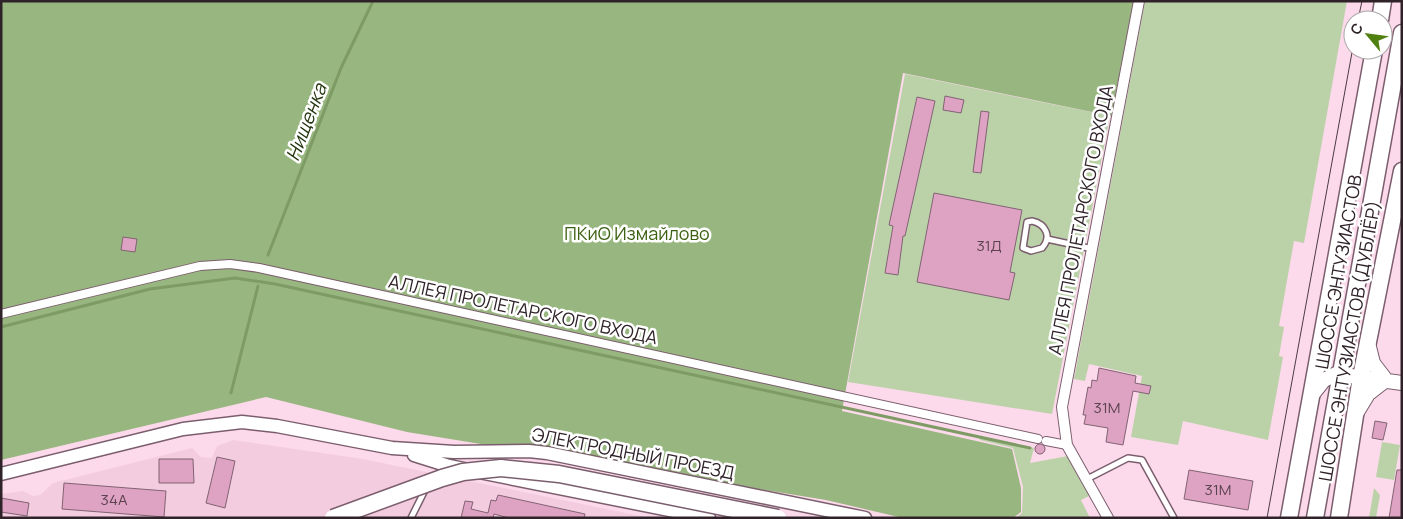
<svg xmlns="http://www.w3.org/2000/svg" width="1403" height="519" viewBox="0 0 1403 519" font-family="Manrope,sans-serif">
<rect width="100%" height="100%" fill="#fcdaeb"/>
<path fill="#f4cce0" d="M233 440 363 459 650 518H1V494L23 491 33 496 40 495 53 483 192 448 201 457 212 458 217 446Z"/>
<path fill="#bbd2a9" d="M1145 1H1347L1304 243 1294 241 1279 326 1284 327 1279 356 1283 357 1268 440 1183 421 1178 445 1131 437 1142 376 1089 364 1085 381 1074 379Z
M905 74 1110 116 1052 414 848 382Z
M979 436 1034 448 1030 463 1068 456 1089 496 1081 500 1090 518H1016L1022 513 1023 487 1013 448 980 440Z
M1382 442 1400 445 1394 480 1376 477Z
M1374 488 1380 495 1376 518H1369Z"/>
<path fill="#98b67f" d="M1 1H1134L1111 116 903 73 842 411 1012 449 1021 488V512L1013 518H903L826 500 407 432 266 397 1 460Z"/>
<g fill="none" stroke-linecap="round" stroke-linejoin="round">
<path stroke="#7e9b65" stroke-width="3" d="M268 255 341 68 373 1
M1 327 150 289 235 278 275 284 1030 448
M231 393 258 286"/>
</g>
<path fill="#dea2c2" stroke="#816373" d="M945 96 964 100 961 113 943 110Z
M917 97 935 101 905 236H903L898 275 885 273 893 226 889 225Z
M981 111 989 112 981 173 973 172Z
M934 193 1022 210 1010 272 1015 273 1009 300 917 282Z
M123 237 137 239 135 252 121 250Z
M1099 368 1136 376 1135 383 1151 386 1149 394 1133 391 1123 445 1106 442 1108 428 1084 424 1086 415H1083L1088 387 1091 388 1092 380 1097 381Z
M1375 421 1387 423 1383 440 1372 438Z
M1035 449a5 5 0 1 1 10 0a5 5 0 1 1-10 0Z
M217 457 235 461 225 508 206 503Z
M159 459H193L194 483H159Z
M1189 470 1253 481 1248 510 1184 499Z
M1397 470H1402V518H1389Z
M64 483 166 491 164 517 62 509Z
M498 495 585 514 584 518H509L494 514 493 518H461L465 501 473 502 471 509 488 513 491 500 496 501Z
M1 498 29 503 27 516 1 512Z"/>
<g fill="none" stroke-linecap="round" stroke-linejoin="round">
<defs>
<path id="service" d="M1032 221C1046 224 1052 237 1042 248L1031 251 1023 248 1027 222Z
M1047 239 1093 249
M1087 479 1128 458 1142 460 1174 518
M411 518 426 488"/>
<path id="pedestrian" d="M1 314 200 266 230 264 259 268 1038 439
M1046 441 1067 445"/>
<path id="minor" d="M1108 518 1067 445 1062 407 1139 1"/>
<path id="tertiary" d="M414 455 449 466 709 518
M1 474 183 429 242 422 277 426 392 448 454 452 529 451 547 453 865 518"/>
<path id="secondary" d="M1368 343 1373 363 1386 380
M1312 395 1324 380 1336 374 1402 383
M1357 412 1368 394 1386 380"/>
<path id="primary" d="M1380 20 1383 1
M1289 518 1374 50
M1315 518 1402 33
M1339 518 1361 377 1402 171"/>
</defs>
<use href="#service" stroke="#7b5e6d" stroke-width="8"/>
<use href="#pedestrian" stroke="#7b5e6d" stroke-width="10"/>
<use href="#minor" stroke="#7b5e6d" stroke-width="12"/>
<use href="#tertiary" stroke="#7b5e6d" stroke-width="15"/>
<use href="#secondary" stroke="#7b5e6d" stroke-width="16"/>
<use href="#primary" stroke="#7b5e6d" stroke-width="19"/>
<use href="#service" stroke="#fff" stroke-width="5"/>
<use href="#pedestrian" stroke="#fff" stroke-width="8"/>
<use href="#minor" stroke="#fff" stroke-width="10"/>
<use href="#tertiary" stroke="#fff" stroke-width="12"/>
<use href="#secondary" stroke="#fff" stroke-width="14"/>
<use href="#primary" stroke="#fff" stroke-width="16"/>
<path stroke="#4b3b43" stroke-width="1" d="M1358 20 1362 1
M1267 518 1353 47"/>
<defs>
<path id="primary-bridge" d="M333 518 442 478 463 472 501 468 559 474 778 518"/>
</defs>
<use href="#primary-bridge" stroke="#7b5e6d" stroke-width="19" stroke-linecap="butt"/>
<use href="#primary-bridge" stroke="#fff" stroke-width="16"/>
</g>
<g text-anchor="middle" stroke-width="5" stroke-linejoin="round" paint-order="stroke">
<g font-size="15" fill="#5b424f">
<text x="989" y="251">31Д</text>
<text x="1107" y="413">31М</text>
<text x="1218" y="495">31М</text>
<text x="114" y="505">34А</text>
</g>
<g font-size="18" fill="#2f2229" stroke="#fff">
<text transform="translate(1081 220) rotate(-79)" y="6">АЛЛЕЯ ПРОЛЕТАРСКОГО ВХОДА</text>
<text transform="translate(1339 272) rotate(-80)" y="6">ШОССЕ ЭНТУЗИАСТОВ</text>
<text transform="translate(523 310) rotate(12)" y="6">АЛЛЕЯ ПРОЛЕТАРСКОГО ВХОДА</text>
<text transform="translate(1350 341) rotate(-80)" y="6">ШОССЕ ЭНТУЗИАСТОВ (ДУБЛЁР)</text>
<text transform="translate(633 454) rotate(11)" y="6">ЭЛЕКТРОДНЫЙ ПРОЕЗД</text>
</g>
<g font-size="18" fill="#3d6112" stroke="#fff">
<text x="637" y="240">ПКиО Измайлово</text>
</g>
<g font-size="19" font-style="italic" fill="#23370f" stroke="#fff">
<text transform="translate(306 122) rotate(-69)" y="7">Нищенка</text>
</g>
</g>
<rect width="1403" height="519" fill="none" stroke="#2f2229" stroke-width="5"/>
<g transform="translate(1368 35) rotate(299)"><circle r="24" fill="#ffffff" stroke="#aca7a9"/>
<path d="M0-4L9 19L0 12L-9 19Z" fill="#50800f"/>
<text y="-8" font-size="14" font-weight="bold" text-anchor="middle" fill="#2f2229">С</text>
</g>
</svg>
